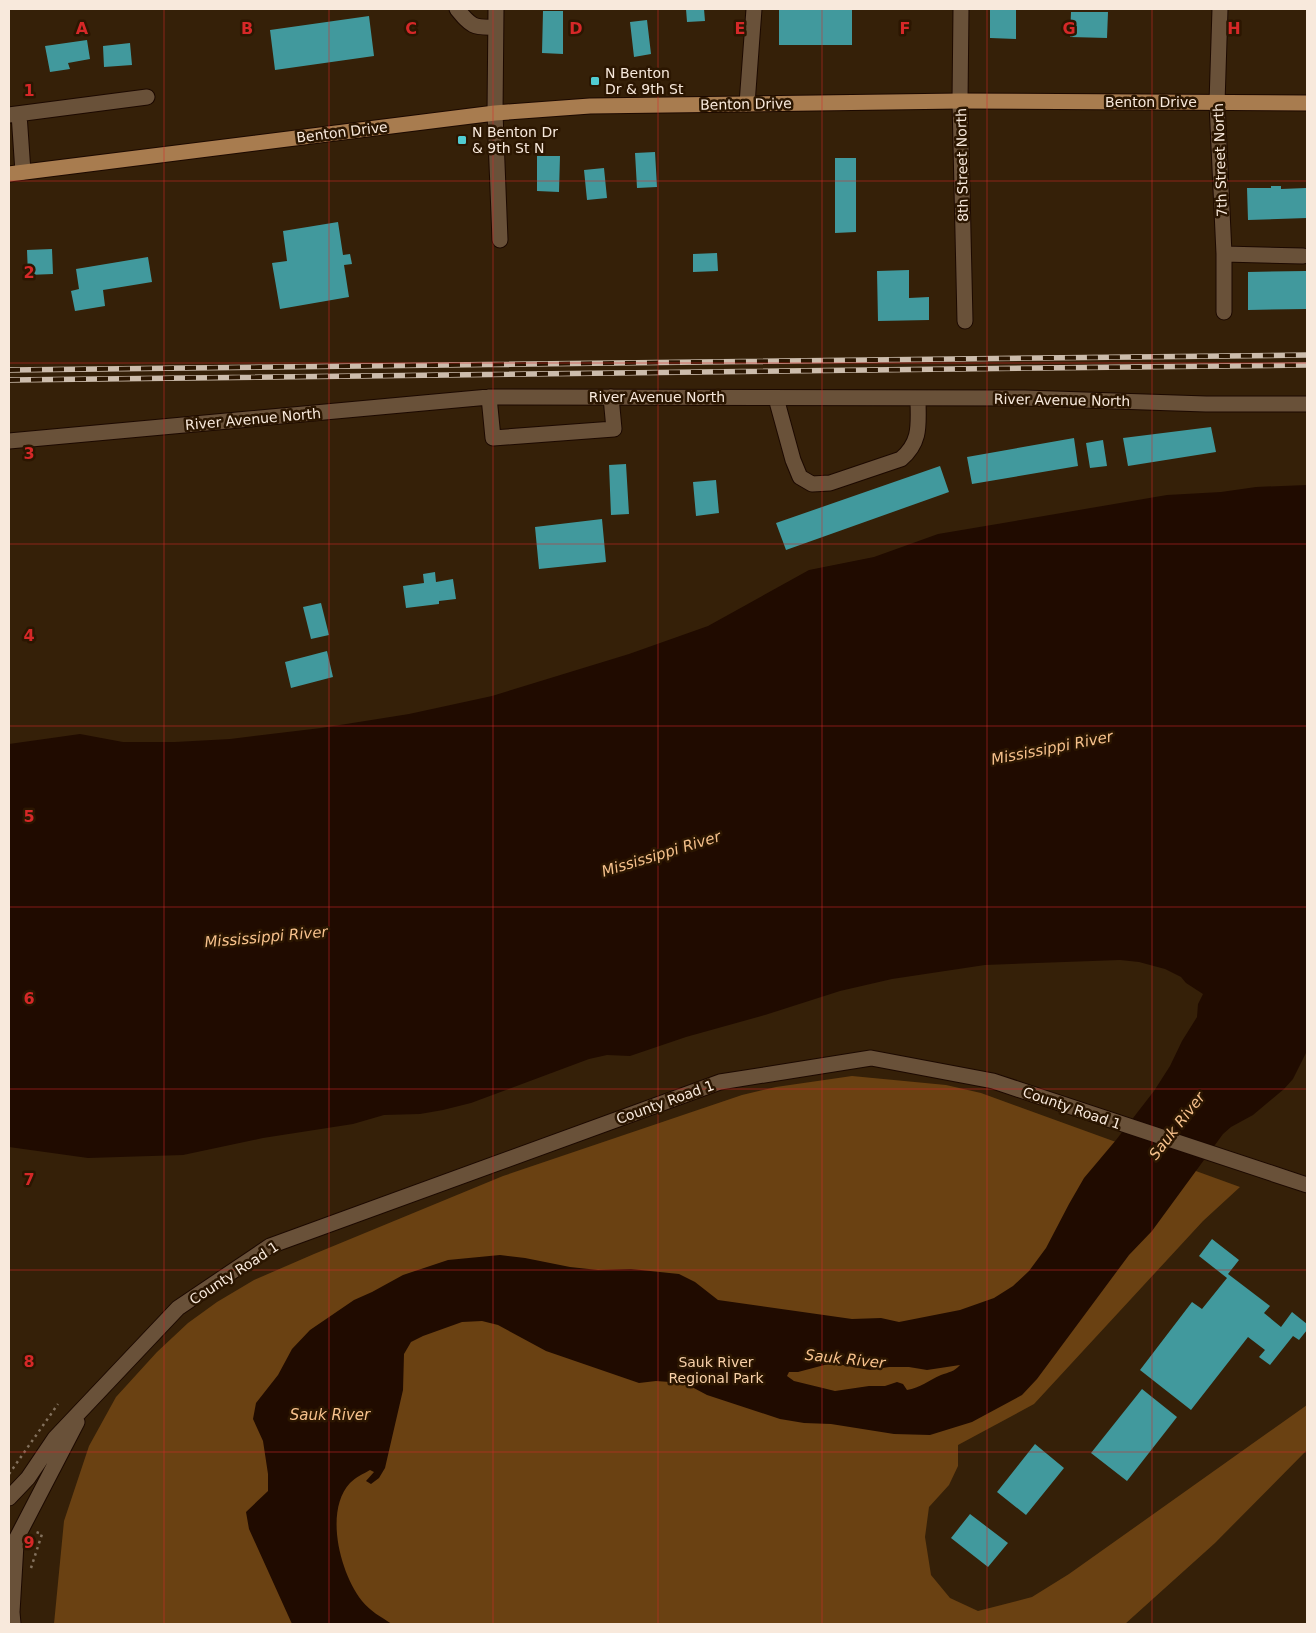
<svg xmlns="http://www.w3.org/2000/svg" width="1316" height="1633" viewBox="0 0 1316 1633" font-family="'DejaVu Sans',sans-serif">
<rect width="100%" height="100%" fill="#352008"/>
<path fill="#6a4112" d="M852 1076 946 1085 981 1093 1240 1187 1203 1221 1034 1404 958 1445V1466L949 1485 929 1507 925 1537 931 1575 950 1598 978 1611 1032 1597 1069 1574 1307 1405V1450L1215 1543 1125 1624H54L64 1521 89 1446 116 1397 157 1352 188 1323 217 1302 254 1280 314 1254 503 1176 742 1095 776 1087Z"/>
<path fill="#200b00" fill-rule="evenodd" d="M1307 485V1051L1293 1079 1284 1089 1253 1115 1231 1127 1223 1134 1152 1231 1129 1255 1037 1379 1022 1395 972 1422 930 1435 894 1434 831 1424 804 1423 780 1419 707 1395 690 1386 670 1382 656 1381 639 1383 546 1351 498 1325 482 1321 462 1322 423 1336 411 1342 404 1354 403 1390 385 1468 379 1478 371 1484 366 1481 374 1472 370 1470C363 1474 356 1477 350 1483 324 1511 340 1573 362 1601 370 1611 381 1617 392 1624H292L249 1529 246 1512 268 1491V1474L263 1441 253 1419 256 1403 278 1375 292 1349 310 1330 354 1300 372 1292 403 1275 448 1260 500 1255 525 1258 570 1267 598 1270 631 1269 679 1274 695 1282 718 1300 852 1319 881 1318 899 1322 960 1310 994 1298 1013 1286 1029 1271 1046 1248 1069 1204 1084 1178 1116 1140 1154 1091 1170 1066 1182 1041 1197 1017 1198 1004 1203 994 1186 983 1181 977 1165 969 1139 962 1120 960 985 965 892 979 840 991 765 1015 686 1037 630 1056 607 1055 589 1059 471 1103 443 1110 420 1114 384 1115 353 1124 263 1138 183 1155 88 1158 9 1147V744L80 734 123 742H175L230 739 321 728 409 714 492 696 629 654 708 626 809 570 874 557 938 534 1167 495 1221 492 1256 487ZM832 1363 870 1370 889 1367H909L927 1370 960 1365C954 1372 949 1372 941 1375 929 1380 920 1388 907 1390L903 1384 897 1382 885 1386H869L835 1391 794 1381 787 1376 789 1372H798Z"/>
<path fill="#41999d" d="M686 9H704L705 21 687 22Z
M779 9H852V45H779Z
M990 9 1016 10V39L990 38Z
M543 11H563V54L542 53Z
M1071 12H1108L1107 38 1070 37Z
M369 16 374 56 275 70 270 30Z
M647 20 651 54 634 57 630 22Z
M87 40 90 59 68 63 70 69 50 72 45 46Z
M130 43 132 65 104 67 103 46Z
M655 152 657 187 637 188 635 153Z
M537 156H560L559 192 537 191Z
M835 158H856V232L835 233Z
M604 168 607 198 587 200 584 170Z
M1271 186H1281V189L1306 188 1307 218 1248 220 1247 188H1271Z
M338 222 343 255 350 254 352 264 344 265 349 297 280 309 272 263 287 261 283 231Z
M52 249 53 274 28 275 27 250Z
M717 253 718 271 693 272V254Z
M148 257 152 282 103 290 105 306 75 311 71 291 79 289 76 269Z
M909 270V298L929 297V320L878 321 877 271Z
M1306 271V309L1248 310V272Z
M1211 427 1216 452 1128 466 1123 438Z
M1074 438 1078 466 972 484 967 457Z
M1103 440 1107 466 1090 468 1086 443Z
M626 464 629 514 611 515 609 465Z
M940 466 949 492 786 550 776 523Z
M716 480 719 513 696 516 693 482Z
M602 519 606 562 539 569 535 527Z
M435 572 436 582 453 579 456 599 439 601V604L406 608 403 586 424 583 423 574Z
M321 603 329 635 311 639 303 607Z
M327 651 333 677 291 688 285 662Z
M1212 1239 1239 1260 1228 1274 1270 1306 1264 1313 1281 1327 1292 1312 1307 1324V1330L1299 1340 1293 1336 1270 1365 1259 1357 1265 1350 1248 1337 1191 1410 1140 1370 1192 1302 1202 1309 1227 1278 1199 1256Z
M1142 1389 1177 1417 1127 1481 1091 1453Z
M1035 1444 1064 1468 1026 1515 997 1492Z
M970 1514 1008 1543 988 1567 951 1538Z"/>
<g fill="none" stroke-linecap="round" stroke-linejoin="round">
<defs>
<path id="minor" d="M457 9C471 26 473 28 495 27
M496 9 495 113 500 240
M961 9 960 101 965 321
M1220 9 1217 103 1224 254V312
M747 104 754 9
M19 114 23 172
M9 115 147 97
M1224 254 1303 256
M489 397 493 438 614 429 611 397
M776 398 793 460 800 477 812 484 830 483 901 459C922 441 918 423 918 398
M9 441 489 397 1024 398 1206 404H1307
M9 1498 28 1478 55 1438 178 1308 270 1246 720 1082 871 1058 993 1081 1307 1185
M9 1553 77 1422
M13 1624 12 1612 16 1544"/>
<path id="major" d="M9 174 495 113 590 106 960 101 1307 103"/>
</defs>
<use href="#minor" stroke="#1c0900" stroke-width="17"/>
<use href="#major" stroke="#1c0900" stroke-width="17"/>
<path stroke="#83715d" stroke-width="2.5" stroke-dasharray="2.5 4" stroke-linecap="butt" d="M9 1474 58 1404
M31 1568 42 1534 36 1532"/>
<use href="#minor" stroke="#695139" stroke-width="15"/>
<use href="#major" stroke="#a87c4f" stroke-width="15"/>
<defs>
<path id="rail" d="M9 370 1307 355
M9 380 1307 365"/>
</defs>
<use href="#rail" stroke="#ccbcac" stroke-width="5.5"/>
<use href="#rail" stroke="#2b1601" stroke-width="4" stroke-dasharray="11" stroke-linecap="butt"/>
</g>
<path fill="none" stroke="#d62828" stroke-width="1" stroke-opacity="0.55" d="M164 9V1624M329 9V1624M493 9V1624M658 9V1624M822 9V1624M987 9V1624M1152 9V1624M9 181H1307M9 363H1307M9 544H1307M9 726H1307M9 907H1307M9 1089H1307M9 1270H1307M9 1452H1307"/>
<g fill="#51ccd2" stroke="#2b1601" stroke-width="2">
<rect x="590" y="76" width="10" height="10" rx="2.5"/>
<rect x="457" y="135" width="10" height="10" rx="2.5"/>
</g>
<g text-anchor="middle" stroke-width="5" stroke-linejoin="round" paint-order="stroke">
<g font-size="14" fill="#f8e9dc" stroke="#2b1601" text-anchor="start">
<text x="605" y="78">N Benton<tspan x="605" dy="16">Dr &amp; 9th St</tspan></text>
<text x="472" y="137">N Benton Dr<tspan x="472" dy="16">&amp; 9th St N</tspan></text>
</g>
<g font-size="14" fill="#f8e9dc" stroke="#2b1601">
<text x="1151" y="107">Benton Drive</text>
<text transform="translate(746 104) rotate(-1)" y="5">Benton Drive</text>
<text transform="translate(342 132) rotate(-7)" y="5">Benton Drive</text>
<text transform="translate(1220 160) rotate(-92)" y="5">7th Street North</text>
<text transform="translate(962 165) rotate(-91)" y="5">8th Street North</text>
<text x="657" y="402">River Avenue North</text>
<text transform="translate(1062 400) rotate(1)" y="5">River Avenue North</text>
<text transform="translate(253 419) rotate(-5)" y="5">River Avenue North</text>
<text transform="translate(665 1102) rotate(-20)" y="5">County Road 1</text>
<text transform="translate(1072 1108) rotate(19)" y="5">County Road 1</text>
<text transform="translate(234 1273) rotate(-33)" y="5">County Road 1</text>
</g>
<g font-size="14" fill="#f8d0a9" stroke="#2b1601">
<text x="716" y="1367">Sauk River<tspan x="716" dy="16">Regional Park</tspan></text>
</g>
<g font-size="15" font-style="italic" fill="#f6c18c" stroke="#2b1601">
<text transform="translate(1052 748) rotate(-11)" y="5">Mississippi River</text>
<text transform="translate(661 854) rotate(-17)" y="5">Mississippi River</text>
<text transform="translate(266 937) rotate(-5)" y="5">Mississippi River</text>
<text transform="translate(1177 1126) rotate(-52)" y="5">Sauk River</text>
<text transform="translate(845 1359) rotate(6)" y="5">Sauk River</text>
<text x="330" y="1420">Sauk River</text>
</g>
</g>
<g font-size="16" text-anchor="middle" font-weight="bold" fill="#d62828" stroke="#2b1601" stroke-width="5" stroke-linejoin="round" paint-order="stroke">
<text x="82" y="34">A</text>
<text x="247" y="34">B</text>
<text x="411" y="34">C</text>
<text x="576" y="34">D</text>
<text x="740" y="34">E</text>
<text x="905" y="34">F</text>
<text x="1069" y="34">G</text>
<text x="1234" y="34">H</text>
<text x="29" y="96">1</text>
<text x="29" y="278">2</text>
<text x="29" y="459">3</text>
<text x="29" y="641">4</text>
<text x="29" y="822">5</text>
<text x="29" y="1004">6</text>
<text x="29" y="1185">7</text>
<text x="29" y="1367">8</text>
<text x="29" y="1548">9</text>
</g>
<rect width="1316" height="1633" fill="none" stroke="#f8e9dc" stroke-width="20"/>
</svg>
